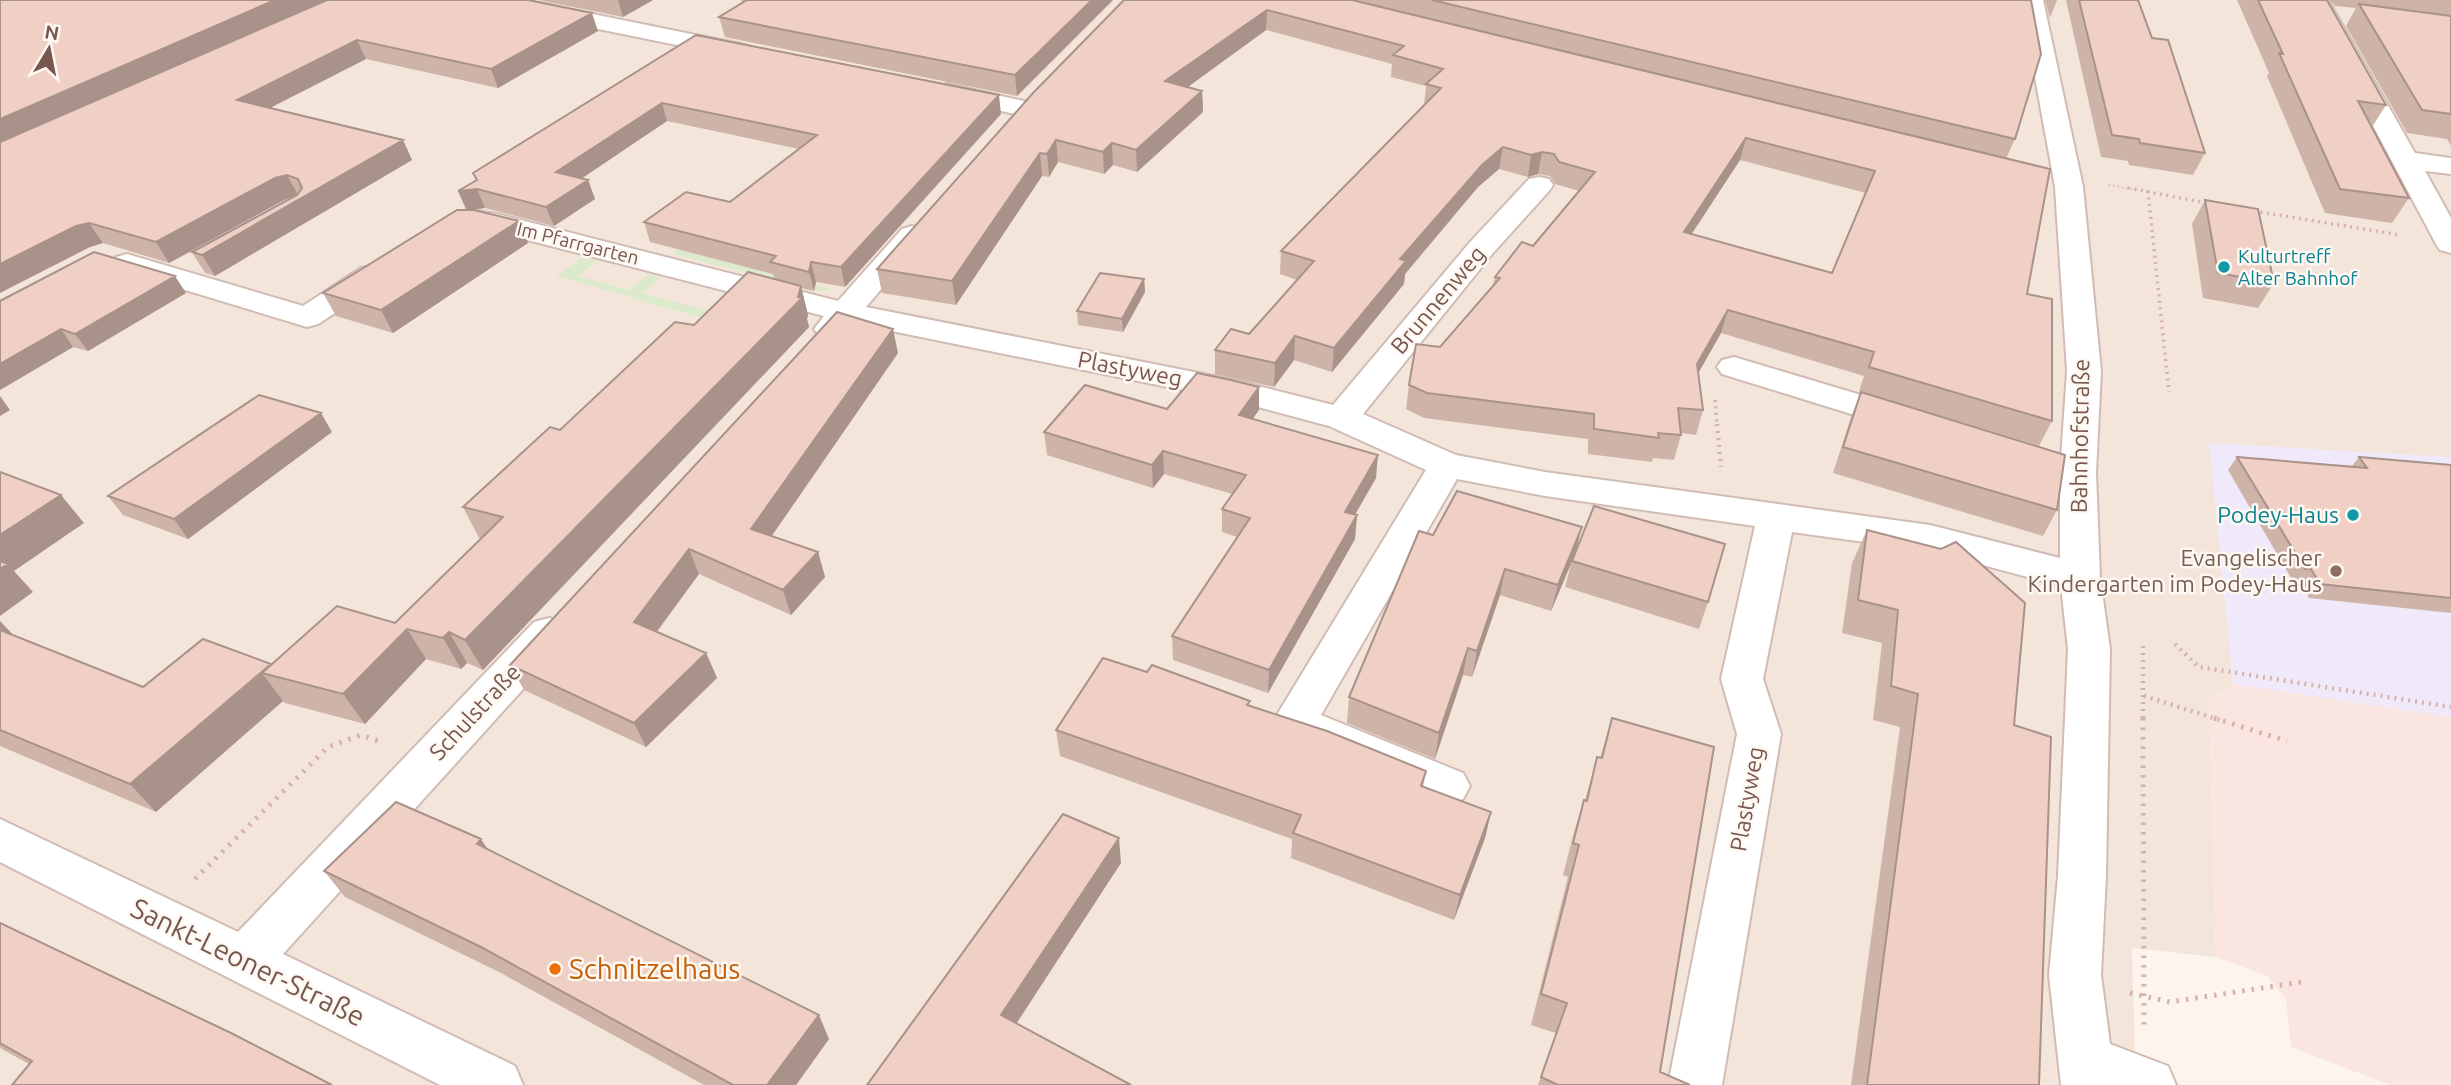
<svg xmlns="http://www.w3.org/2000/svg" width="2451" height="1085" viewBox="0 0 2451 1085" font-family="Ubuntu,sans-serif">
<rect width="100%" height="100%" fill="#fcf4ed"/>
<path fill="#f4e5db" d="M0 0H2451V717L2233 684 2209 699 2216 957 2132 948 2136 1085H0Z"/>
<path fill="#fbe5e1" d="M2233 684 2451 717V1085H2390L2291 1047 2286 999 2267 976 2216 957 2209 699Z"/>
<path fill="#f0e9f9" d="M2209 443 2451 457V717L2233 684Z"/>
<path fill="#dceacb" d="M679 249 833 290 819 291 673 254Z
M582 257 597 261 578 276 629 290 650 274 661 277 642 293 709 311 786 342 556 276Z"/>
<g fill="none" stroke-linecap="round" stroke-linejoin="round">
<defs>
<path id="minor" d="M480 0H524L740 44 749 46 752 51 749 56 740 58 491 7 483 5Z
M2021 0H2043L2083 187 2101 371 2096 473 2100 577 2110 649 2106 876 2101 975 2110 1044 2168 1066 2176 1085H2061L2049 975 2058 876 2068 649 2061 586 1930 551 1792 532 1763 679 1781 734 1722 1085H1668L1737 734 1721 679 1755 526 1545 496 1457 479 1321 715 1463 773 1470 786 1463 799 1447 805 1279 735 1272 723 1426 470 1329 426 1232 400 852 323C841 336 836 340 819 336L814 329 824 316 496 232 460 225 455 219 460 213 470 210 497 214 838 301 902 229 912 226 922 229 927 235 866 307 1234 380 1333 405 1471 241 1529 179 1539 177 1549 179 1553 185 1549 191 1493 253 1363 414 1456 455 1545 472 1930 525 2060 558V473L2067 371 2055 187Z
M2306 0H2328L2415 153 2451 158V174L2425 171 2451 218V253L2440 250 2436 244Z
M947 84 1033 103 1037 108 1033 113 1024 116 938 97 934 92 938 87Z
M127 254 303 306 361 268 372 266 383 268 387 275 383 282 318 324 307 327 116 269 112 263 116 257Z
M1734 357 1918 412 1923 420 1918 428 1906 431 1722 374 1717 367 1722 360Z
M549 618 564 622 570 633 564 644 283 954 515 1066 523 1085H440L0 862V819L238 932 534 622Z"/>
</defs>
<use href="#minor" stroke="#d1bcb4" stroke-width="4"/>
<path stroke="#d6b2a8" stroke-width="2.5" stroke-dasharray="1 3.5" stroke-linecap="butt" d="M2109 185 2137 190"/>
<path stroke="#d6b2a8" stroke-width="3.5" stroke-dasharray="2 4.5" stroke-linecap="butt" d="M2128 188 2207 203
M2148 191 2169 392
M2254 211 2400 235
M1715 400 1717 426"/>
<path stroke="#d6b2a8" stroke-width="4.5" stroke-dasharray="2 5" stroke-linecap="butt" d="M1717 424 1721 467
M2175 644 2199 667 2451 707
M2143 646V720
M2144 696 2220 720"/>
<path stroke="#d6b2a8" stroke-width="5" stroke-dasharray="2.5 7" stroke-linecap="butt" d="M2143 718 2144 1026
M2214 718 2287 741
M195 879 328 747 361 735 381 742
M2130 993 2170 1002 2301 982"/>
<use href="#minor" fill="#fff" fill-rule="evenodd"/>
</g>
<path fill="#ceb3a9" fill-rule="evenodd" d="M0 0H326L267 26 598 31 498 88 366 59 270 108 403 140 412 160 215 276 205 273 192 252 294 197 286 199 169 263 103 243 90 247Z
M538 0H653L623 17Z
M741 0H1113L1017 96 725 37 719 17 743 3Z
M1124 0H2031L2015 139 2006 159 2027 294 2052 421 2039 446 1859 391 1864 376 1721 333 1698 373 1703 410 1696 435 1681 433V435L1674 460 1653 458 1652 462 1588 454V439L1424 418 1406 409 1409 385 1493 285 1495 277 1533 246 1579 191 1555 184 1550 176 1538 174 1528 177 1499 169 1478 187 1405 274 1404 284 1332 372 1294 360 1274 387 1215 374V350L1249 334 1297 280 1280 274 1281 251 1424 106 1426 86 1391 77 1392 64 1266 30 1187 87 1202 91 1203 112 1137 172 1113 165 1104 174 1058 162 1049 177 1042 176 956 305 882 293 877 269ZM1740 160 1866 193 1832 273 1691 234Z
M2045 0H2057L2050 18Z
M2066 0H2138L2152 38 2205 153 2193 175 2129 165 2128 161 2101 157Z
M2237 0H2327L2386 105 2372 127 2409 198 2392 223 2325 213 2267 76 2269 73Z
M2330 0H2451V146L2447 139 2407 133 2346 26 2356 8 2335 6Z
M696 35 1001 114 845 287 816 282 814 291 801 288 808 315 807 319 809 327 483 670 467 663 461 669 426 659 365 724 285 703 283 701 156 812 0 746V621L13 636 143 687 271 664 395 623 481 538H479L463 507 560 430 694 325 775 279 773 274 650 242 644 222 730 202 799 149 667 121 582 178 588 180 595 199 554 226 485 208 474 210 528 243 393 333 336 316 323 293 466 210 458 191 476 180 473 173Z
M2205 200 2274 283 2258 308 2203 298 2192 224Z
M1144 279 1145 292 1123 332 1078 325 1077 311Z
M186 293 88 351 73 347 0 390V301Z
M898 353 772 536 818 552 825 577 791 615 699 574 657 632 706 653 717 678 646 747 524 690 510 665Z
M1861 392 2057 510 2043 536 1833 473 1851 417Z
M1167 409 1259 410 1252 419 1376 478 1355 515H1357L1355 539 1268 693 1173 660 1172 636 1237 537 1222 532V509L1232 494 1164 474 1153 488 1047 455 1044 432Z
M332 432 188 539 123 515 108 496Z
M2237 457 2352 466 2359 457 2451 465V613L2309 598 2300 583H2294L2228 470Z
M1867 530 2014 725 2039 1085H1851L1900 727 1873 720 1882 643 1842 633 1852 563Z
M1433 535 1576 550 1708 602 1699 629 1565 587 1571 564 1551 611 1500 595 1472 677 1463 675 1435 759 1347 723 1349 697Z
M1250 706 1426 771 1423 787 1491 812 1485 838 1454 920 1291 858 1292 839 1060 756 1056 730Z
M1612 718 1660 1072 1690 1085H1538L1556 1033 1531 1025 1568 877 1563 875 1574 832 1584 800H1585L1597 757 1600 758Z
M488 850 829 1039 796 1085H704L499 972 345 897 324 871Z
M0 923 231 1033 29 1064 0 1048Z"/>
<path fill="#a8928a" d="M275 0H326L0 145V119Z
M618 0H653L623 17Z
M1092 0H1113L1017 96 1015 75Z
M1267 10 1266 30 1166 103 1165 81Z
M592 13 598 31 498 88 491 69Z
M357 40 366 59 248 119 237 100Z
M1202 91 1203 112 1137 172 1136 150Z
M999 95 1001 114 845 287 841 267Z
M662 103 667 121 563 191 556 172Z
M1746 138 1740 160 1678 255 1684 232Z
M403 140 412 160 215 276 202 255Z
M1056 140 1058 162 1049 177 1047 154Z
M1112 143 1113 165 1104 174 1103 152Z
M1503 147 1499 169 1478 187 1405 274 1404 284 1332 372 1334 348 1400 259 1482 165Z
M1542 152 1538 174 1528 177 1531 155Z
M1040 153 1042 176 956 305 952 281Z
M287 175 298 195 286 199 169 263 156 242 275 178Z
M588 180 595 199 554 226 546 207Z
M477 189 485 208 467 210 458 191Z
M519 221 528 243 393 333 381 310Z
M89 223 103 243 90 247 0 293V264L76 226Z
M811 262 816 282 814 291 809 272Z
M175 276 186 293 88 351 75 334Z
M1144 279 1145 292 1123 332 1122 319Z
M801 286 808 315 807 319 809 327 483 670 465 640 798 297Z
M1728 310 1721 333 1690 388 1697 364Z
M61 329 73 347 0 390V364Z
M893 329 898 353 759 554 751 529Z
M1295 336 1294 360 1274 387 1275 363Z
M1259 387V410L1239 438V415Z
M0 396 10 410 0 416Z
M321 413 332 432 188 539 174 519Z
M1163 451 1164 474 1153 488 1152 465Z
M1378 455 1376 478 1343 535 1345 512Z
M61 495 84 523 14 571 33 592 0 616V535Z
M1357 515 1355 539 1268 693 1269 670Z
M1582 527 1575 554 1551 611 1558 585Z
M689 549 699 574 645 647 634 622Z
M818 552 825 577 791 615 783 590Z
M1505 569 1500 595 1472 677 1477 651Z
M0 621 17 639 0 646Z
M407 629 426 659 365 724 343 694Z
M449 632 467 663 461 669 443 638Z
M1468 648 1463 675 1435 759 1439 733Z
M706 653 717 678 646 747 634 723Z
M262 673 283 701 156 812 130 784Z
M1491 812 1485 838 1454 920 1460 895Z
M1119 838 1121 863 1007 1038 1001 1015Z
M481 839 498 865 477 844Z
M819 1015 829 1039 796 1085H767Z"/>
<path fill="#f0d0c5" stroke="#a8928a" stroke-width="2" fill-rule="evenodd" d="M0 0H275L0 119Z
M327 0H528L592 13 491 69 357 40 237 100 403 140 202 255 192 252 297 195 302 188 298 179 287 175 275 178 156 242 89 223 76 226 0 264V142Z
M747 0H1092L1015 75 719 17Z
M1124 0H1352L2050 169 2027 294 2052 299V421L1869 367 1874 352 1728 310 1697 364 1703 410 1678 408 1681 435 1658 433 1659 438 1594 429V414L1427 393 1409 385 1416 344 1440 347 1500 278 1495 277 1522 242 1533 246 1595 172 1559 162 1554 154 1542 152 1531 155 1503 147 1482 165 1400 259 1406 261 1334 348 1295 336 1275 363 1215 350 1231 329 1249 334 1314 261 1281 251 1441 88 1426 84 1443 69 1393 55 1404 46 1267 10 1165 81 1202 91 1136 150 1112 143 1103 152 1056 140 1047 154 1040 153 952 281 877 269 1033 93ZM1746 138 1875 171 1832 273 1684 232Z
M1432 0H2031L2041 54 2015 139Z
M2079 0H2138L2152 38 2168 40 2205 153 2140 143 2139 139 2112 135Z
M2258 0H2327L2386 105 2358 101 2409 198 2340 189 2279 53 2283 54Z
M2359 4 2451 16V114L2422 110Z
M696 35 999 95 841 267 811 262 809 272 770 262 776 256 644 222 686 192 730 202 817 135 662 103 556 172 588 180 546 207 477 189 458 191 477 180 473 173Z
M2205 200 2258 209 2274 283 2218 273Z
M457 210H474L519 221 381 310 323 293Z
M94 252 175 276 75 334 61 329 0 364V301Z
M748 272 801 286 798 297 802 298 465 640 449 632 443 638 407 629 343 694 262 673 337 606 395 623 503 517 463 507 550 427 560 430 675 322 694 325Z
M1100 273 1144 279 1122 319 1077 311Z
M837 312 893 329 751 529 818 552 783 590 689 549 634 622 706 653 634 723 510 665Z
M1197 373 1231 380 1259 387 1239 415 1378 455 1345 512 1357 515 1269 670 1172 636 1250 518 1222 509 1246 475 1163 451 1152 465 1044 432 1085 385 1167 409Z
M1861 392 2065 455 2057 510 1843 447Z
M259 395 321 413 174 519 108 496Z
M2237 457 2367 468 2359 457 2451 465V598L2320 584 2311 569H2305Z
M0 472 61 495 0 535Z
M1457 491 1582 527 1558 585 1505 569 1477 651 1468 648 1439 733 1349 697 1419 531 1433 535Z
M1594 506 1725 544 1708 602 1572 561Z
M1867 530 1941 549 1956 542 2025 603 2014 725 2051 737 2039 1085H1867L1918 694 1891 686 1898 610 1858 600Z
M0 561 8 564 0 569Z
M0 630 143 687 203 639 271 664 130 784 0 730Z
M1103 658 1147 672 1152 665 1250 701 1247 705 1327 731 1426 771 1421 786 1491 812 1460 895 1293 833 1301 815 1056 730Z
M1612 718 1714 747 1660 1072 1690 1085H1558L1541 1077 1567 1003 1541 994 1579 845 1573 843 1584 800 1587 801 1597 757 1602 758Z
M396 802 481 839 477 844 819 1015 767 1085H733L481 947 324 871Z
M1063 814 1119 838 1001 1015 1131 1085H867Z
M0 923 231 1033 332 1085H12L32 1061 0 1043Z"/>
<g fill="#0f9aa8" stroke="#fef8f3" stroke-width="2.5">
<circle cx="2224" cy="267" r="7"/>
<circle cx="2353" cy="515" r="7"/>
</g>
<circle fill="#8d6e63" stroke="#fef8f3" stroke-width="2.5" cx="2336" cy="571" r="7"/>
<circle fill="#e8710a" stroke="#fef8f3" stroke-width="2.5" cx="555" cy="969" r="7"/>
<g text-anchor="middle" stroke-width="5" stroke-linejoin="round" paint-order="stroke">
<g font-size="19" fill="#77574f" stroke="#fef8f3">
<text transform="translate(578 243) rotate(14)" y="7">Im Pfarrgarten</text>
</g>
<g font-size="19" fill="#0d838f" stroke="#fef8f3" text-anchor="start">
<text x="2238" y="263">Kulturtreff<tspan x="2238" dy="22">Alter Bahnhof</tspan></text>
</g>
<g font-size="23" fill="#77574f" stroke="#fef8f3">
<text transform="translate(1438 300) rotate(-50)" y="8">Brunnenweg</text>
<text transform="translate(1130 369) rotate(11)" y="8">Plastyweg</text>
<text transform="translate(2080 436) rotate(-89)" y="8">Bahnhofstraße</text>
<text transform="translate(475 712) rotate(-47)" y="8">Schulstraße</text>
<text transform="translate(1747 799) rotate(-80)" y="8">Plastyweg</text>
</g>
<g font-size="23" fill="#0d838f" stroke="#fef8f3" text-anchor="end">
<text x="2339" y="523">Podey-Haus</text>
</g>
<g font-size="23" fill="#785e54" stroke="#fef8f3" text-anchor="end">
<text x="2322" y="566">Evangelischer<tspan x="2322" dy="26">Kindergarten im Podey-Haus</tspan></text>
</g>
<g font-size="28" fill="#77574f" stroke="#fef8f3">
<text transform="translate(248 962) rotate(26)" y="10">Sankt-Leoner-Straße</text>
</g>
<g font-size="28" fill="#c56008" stroke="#fef8f3" text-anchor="start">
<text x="569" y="979">Schnitzelhaus</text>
</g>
</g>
<g transform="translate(49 49) rotate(10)" stroke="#fef8f3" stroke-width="5" paint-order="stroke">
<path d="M0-5L12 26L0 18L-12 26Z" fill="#77574f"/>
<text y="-10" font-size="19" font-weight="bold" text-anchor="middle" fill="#77574f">N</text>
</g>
</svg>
